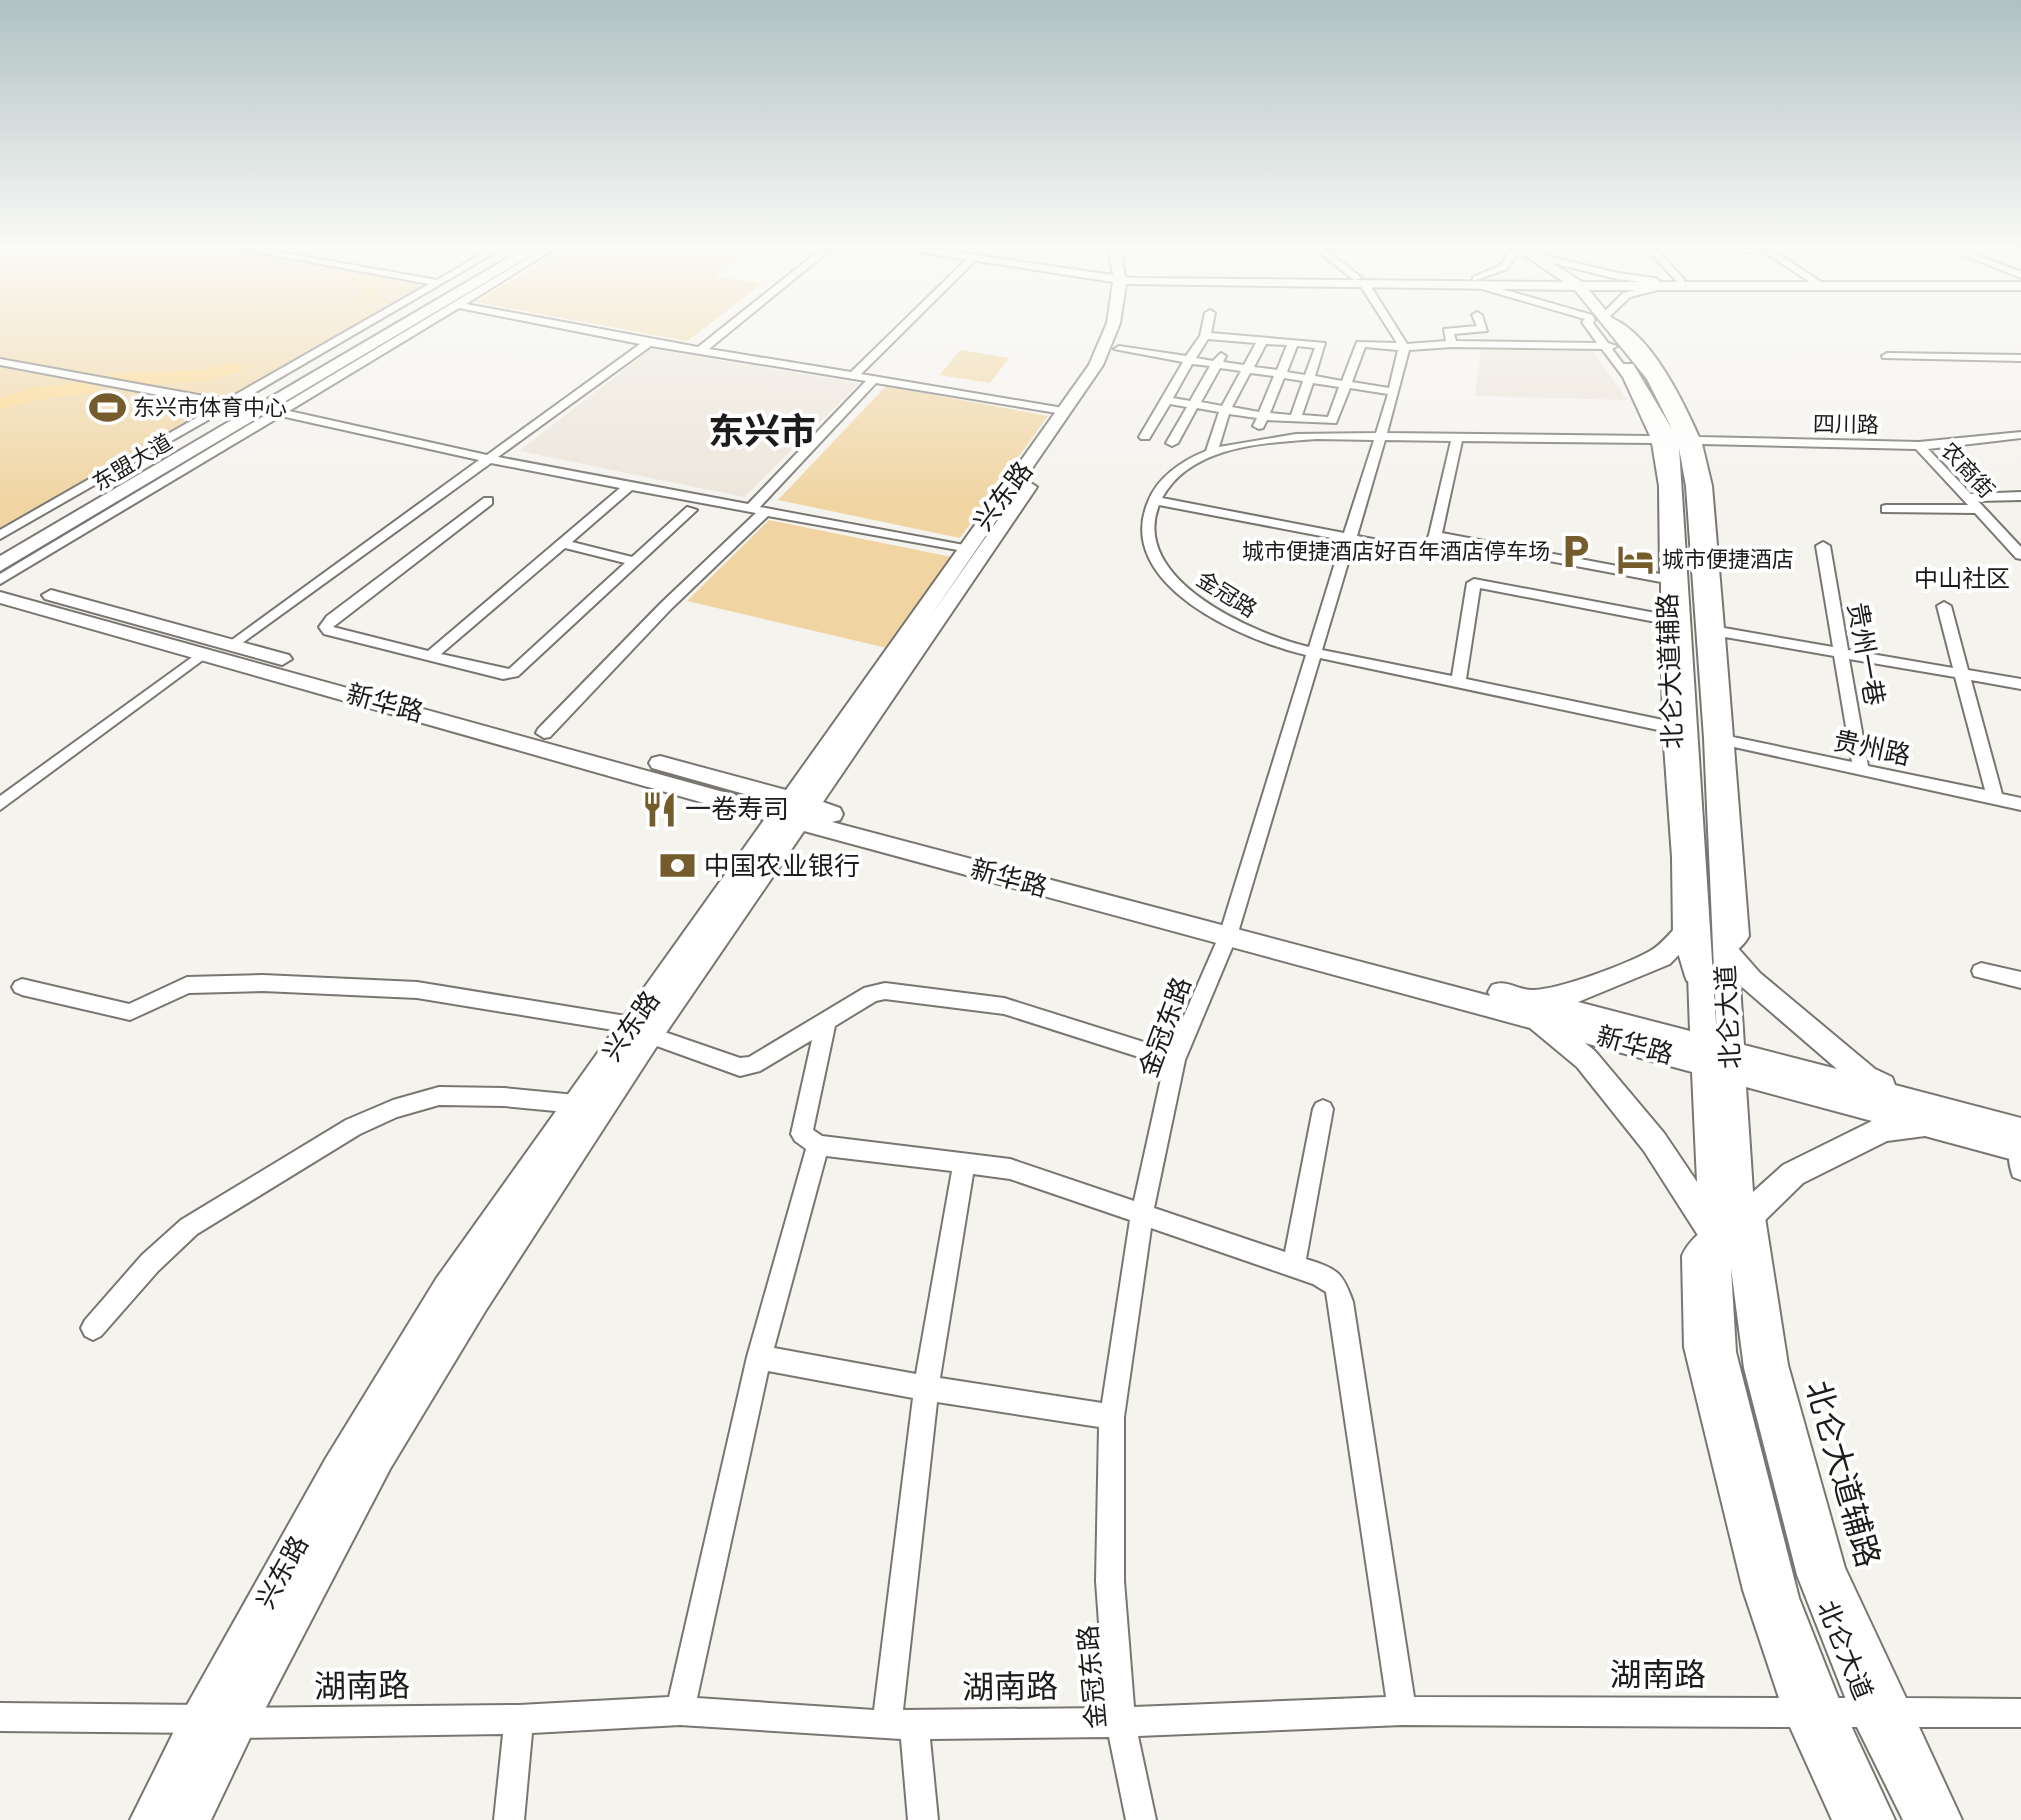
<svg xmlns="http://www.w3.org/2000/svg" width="2021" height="1820" viewBox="0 0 2021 1820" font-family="Ubuntu,'Noto Sans SC',sans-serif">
<rect width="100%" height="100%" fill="#f5f3ee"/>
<path fill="#ece5da" d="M651 349 859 383 744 497 519 451Z
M1481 350 1593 351 1627 400 1475 396Z"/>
<path fill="#f0d5a3" d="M5 249H235L426 286 0 530V252Z
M564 249H752L715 276 762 284 687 341 475 302Z
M960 350 1009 358 990 383 940 375Z
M886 386 1048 416 960 538 778 500Z
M769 520 952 557 887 648 687 601Z"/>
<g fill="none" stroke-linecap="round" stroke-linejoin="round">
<path fill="#fdd588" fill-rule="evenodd" d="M347 270 375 285 378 297 375 301H363L360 291 339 275 341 271Z
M235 362 242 364 244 368 242 372 200 382 114 385 104 379 114 373 200 370Z
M89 382 99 388 96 392 33 400 0 410V398L31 388Z"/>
<defs>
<path id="minor" d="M241 249H263L437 280 490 249H501L237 403 236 407 229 408 0 539V530L217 406 0 365V359L226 400 429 284Z
M543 249H554L466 304 698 347 821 249H831L709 349 851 372 969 257H975V261L861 374 1063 408 1069 411 1063 414 876 383 760 507 964 545 969 546V552L768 516 671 609 550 737 544 738 536 733 538 729 661 603 756 513 632 490 572 542 632 557 687 507 697 510 518 676 503 679 324 634 319 627 327 616 484 498H492V504L333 627 428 651 620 488 491 463 234 649 227 645 229 642 479 460 281 416 0 584V574ZM459 308 640 344 487 455 289 411ZM651 346 866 381 748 504 498 457ZM565 548 625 563 509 669 441 654Z
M1315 249H1325L1362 278 1354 280Z
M1647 249H1656L1684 279V283H1678Z
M1695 249H1755L1751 252Z
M1760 249H1771L1821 282 1813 284Z
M1949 249H1962L2021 272V278Z
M1510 250 1518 252 1507 269 1473 281V277L1501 265Z
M1531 252 1618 273 1655 278 1660 281 1655 284 1618 279 1528 257Z
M1365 282 1370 285 1407 344 1446 341 1444 329 1477 326 1472 315 1477 312 1482 315 1487 331 1454 334 1456 341 1597 343 1582 322 1585 319 1475 287 1473 285 1478 282 1592 315 1595 320 1593 323 1608 343 1617 346 1612 349 1633 377 1662 436 1688 437C1672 403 1654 366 1628 339 1620 329 1606 323 1600 316L1623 293 1655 285 1658 286V290L1630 297 1609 317C1650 332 1682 399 1699 437L1919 442 2021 432V438L1928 449 1971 494 2021 492V500L1978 501 2021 547V559L2016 558 1975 513 1882 512V506L1886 505H1968L1916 449 1702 444 1712 486 1724 628 1833 647 1816 546 1823 542 1830 546 1848 650 1953 668 1937 606 1944 602 1951 606 1968 670 2021 679V689L1971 680 2002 794 2021 798V810L1734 747 1749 936C1743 947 1731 958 1718 954L1716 949 1731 933 1718 744 1707 738 1709 734 1717 733 1710 635 1701 630 1710 626 1700 486 1690 444 1664 443 1671 486 1674 577 1682 581 1674 585 1675 617 1686 622 1676 626 1679 724 1690 726 1693 730 1690 734H1679L1690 857 1691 936 1703 976 1701 981H1687L1685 976 1673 936 1672 857 1663 731 1320 658 1237 936 1185 1060 1154 1208 1285 1252 1313 1109 1316 1103 1323 1100 1330 1103 1333 1109 1306 1259C1337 1269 1342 1271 1353 1302L1414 1697 1779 1698 1743 1590 1684 1347 1682 1256C1687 1243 1702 1229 1715 1223L1723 1226 1726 1234 1723 1242 1705 1260 1708 1347 1771 1590 1808 1698H1876L1819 1571 1764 1365 1743 1205 1746 1198 1754 1195 1762 1198 1788 1365 1845 1568 1906 1698 2021 1699V1727H1919L1962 1820H1931L1889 1727H1820L1862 1820H1832L1790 1727 1402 1725 1138 1736 1156 1820H1126L1109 1737 930 1739 938 1820H908L901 1739 680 1725 532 1733 524 1820H494L503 1734 233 1738 223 1733 218 1723 223 1713 233 1708 519 1705 669 1697 747 1357 806 1149 795 1141 791 1134 812 1040 760 1071 740 1076 643 1041 640 1035 643 1029 650 1027 740 1058 749 1057 864 988 885 983 1004 998 1169 1050 1219 936 1306 655C1245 641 1113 585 1148 502 1157 478 1181 461 1206 451L1219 412 1197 408 1178 443 1172 446 1166 443 1187 407 1170 404 1149 439H1141L1139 437 1183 362 1114 349 1119 346 1186 356 1200 336 1205 313 1210 310 1215 313 1211 333 1325 343 1315 376 1342 381 1357 342 1397 343 1360 285ZM1208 339 1256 343 1244 365 1223 362 1226 356 1221 353 1213 361 1196 358ZM1266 344 1287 345 1277 370 1254 367ZM1297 346 1315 348 1305 375 1287 372ZM1365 347 1398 350 1389 388 1352 382ZM1452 347 1602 349 1623 377 1650 436 1387 433 1409 350ZM1192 364 1210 366 1190 401 1173 398ZM1220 368 1241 371 1222 406 1201 402ZM1250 373 1274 376 1259 412 1232 407ZM1284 378 1303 381 1291 415 1270 413ZM1313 383 1339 387 1328 417 1302 415ZM1350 388 1388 394 1376 433 1296 434 1219 447 1229 414 1257 418 1253 426 1259 429 1263 428 1267 420 1336 423ZM1317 439 1374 440 1344 533 1162 498C1191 445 1264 443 1317 439ZM1385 440 1451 441 1429 535 1422 548 1357 536ZM1462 441 1652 443 1659 486 1660 574 1442 533ZM1159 505 1342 540 1309 647C1254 634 1129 580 1159 505ZM1438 540 1661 582V614L1474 579 1467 583 1452 676 1322 650 1354 543 1427 557 1434 553ZM1480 588 1661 623 1663 720 1466 679ZM1725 637 1834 656 1852 762 1733 737ZM1849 659 1955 677 1985 790 1868 766ZM885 999 1004 1014 1164 1065 1134 1201 1010 1159 822 1136 813 1130 835 1026 876 1001ZM826 1156 952 1171 916 1374 774 1348ZM973 1174 1010 1179 1130 1220 1102 1403 940 1378ZM1151 1228 1313 1284 1326 1292 1386 1697 1134 1707 1124 1581V1417ZM768 1371 913 1398 874 1710 697 1698ZM937 1402 1099 1427 1096 1581 1105 1708 903 1710Z
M1887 353 2021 355V361L1883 358 1882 356Z
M202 650 209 654 207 657 0 810V796Z
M1981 963 2021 972V988L1974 976 1972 971 1974 966Z
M263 975 417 982 632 1017 639 1019 642 1025 639 1031 632 1033 417 998 263 991 189 993 130 1020 22 995 15 992 12 987 15 982 22 979 129 1004 187 977Z
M439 1087 504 1088 576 1095 583 1098 586 1104 583 1110 576 1113 504 1106 439 1105 397 1117 360 1134 197 1234 158 1271 101 1336 93 1340 85 1336 81 1328 85 1320 142 1255 181 1220 346 1120 393 1100Z
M2019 1138 2021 1139V1180L2013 1177C2009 1166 2007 1152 2011 1141Z
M0 1703 204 1705 214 1709 218 1719 214 1729 204 1733 0 1731Z"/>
<path id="major" d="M900 249H934L1113 275 1109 249H1121L1125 277 1137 278 1564 282 1515 249H1530L1582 282H2021V290H1589L1661 378 1693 440 1702 486 1724 738 1737 947 1760 973 1875 1069 1892 1077 1895 1085 2021 1118V1162L1925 1136 1887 1141 1803 1183 1756 1229 1776 1368 1833 1575 1884 1697 1944 1820H1903L1856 1725 1797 1575 1744 1368 1731 1268 1736 1352 1799 1598 1840 1702 1895 1820H1854L1805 1712 1763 1598 1704 1352 1699 1237 1644 1151 1577 1067 1530 1028 804 831 659 1043 486 1310 390 1469 250 1738 211 1820H130L187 1705 326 1458 436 1279 764 820 0 603V592L774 806 776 803 652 768 649 763 652 758 660 756 786 790 1089 365 1107 323 1113 282ZM1126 284 1575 290 1647 379 1672 429 1633 364H1623L1621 367 1662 439 1667 488 1685 917C1675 927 1663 944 1650 951 1625 965 1560 989 1534 990 1518 991 1508 979 1492 985L1488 992 1490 996 813 817 832 822 840 820 843 814 840 808 823 802 1037 487 1029 482 1023 484 930 617 1103 365 1120 323ZM1679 448 1686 486 1704 738 1717 1038ZM1687 946 1690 1031 1578 1002 1670 964ZM1740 985 1742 987 1837 1069 1744 1045ZM1585 1043 1692 1072 1697 1182 1664 1133 1595 1051ZM1746 1087 1872 1121 1783 1165 1753 1192Z
M51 590 289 655 292 659 282 665 45 599 42 595Z"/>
<path id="highway" d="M523 249H541L0 571V556Z"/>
</defs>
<use href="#minor" stroke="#797672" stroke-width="4"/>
<use href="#major" stroke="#797672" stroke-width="4"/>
<use href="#highway" stroke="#797672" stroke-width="4"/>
<use href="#minor" fill="#fff" fill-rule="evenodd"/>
<use href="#major" fill="#fff" fill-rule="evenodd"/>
<use href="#highway" fill="#fff" fill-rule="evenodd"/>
</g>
<linearGradient id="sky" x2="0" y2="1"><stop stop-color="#b0c1c2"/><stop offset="0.49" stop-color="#fafaf7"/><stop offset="1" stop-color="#fafaf7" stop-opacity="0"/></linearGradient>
<rect width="2021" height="504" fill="url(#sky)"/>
<defs>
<symbol id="stadium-bare" viewBox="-9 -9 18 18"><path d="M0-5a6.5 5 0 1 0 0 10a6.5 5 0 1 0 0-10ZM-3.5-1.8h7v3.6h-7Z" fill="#745c2c" stroke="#fff" stroke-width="2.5" paint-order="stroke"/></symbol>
<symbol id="parking-bare" viewBox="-9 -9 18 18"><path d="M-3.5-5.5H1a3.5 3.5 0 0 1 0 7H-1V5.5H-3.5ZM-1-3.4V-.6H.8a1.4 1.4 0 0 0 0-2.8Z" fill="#745c2c" stroke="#fff" stroke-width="2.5" paint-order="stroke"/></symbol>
<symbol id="hotel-bare" viewBox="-9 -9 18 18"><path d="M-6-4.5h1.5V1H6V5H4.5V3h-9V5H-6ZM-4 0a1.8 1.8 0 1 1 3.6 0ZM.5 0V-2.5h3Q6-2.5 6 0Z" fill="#745c2c" stroke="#fff" stroke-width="2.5" paint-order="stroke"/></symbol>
<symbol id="restaurant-bare" viewBox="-9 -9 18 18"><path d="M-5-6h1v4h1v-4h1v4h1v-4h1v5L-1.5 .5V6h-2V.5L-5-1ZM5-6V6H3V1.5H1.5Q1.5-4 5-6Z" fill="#745c2c" stroke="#fff" stroke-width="2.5" paint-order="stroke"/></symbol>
<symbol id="bank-bare" viewBox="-9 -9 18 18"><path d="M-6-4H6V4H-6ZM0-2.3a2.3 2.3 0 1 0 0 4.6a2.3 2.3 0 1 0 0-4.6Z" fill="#745c2c" stroke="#fff" stroke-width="2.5" paint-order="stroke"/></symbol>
</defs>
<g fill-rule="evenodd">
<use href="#stadium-bare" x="82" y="382" width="51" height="51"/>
<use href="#parking-bare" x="1550" y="526" width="51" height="51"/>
<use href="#hotel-bare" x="1610" y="534" width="51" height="51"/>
<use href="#restaurant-bare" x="634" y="784" width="51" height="51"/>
<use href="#bank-bare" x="652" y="840" width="51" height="51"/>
</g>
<g text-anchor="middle" stroke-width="8" stroke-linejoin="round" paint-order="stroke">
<g font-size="22" fill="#1d1c1a" stroke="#fff" text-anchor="start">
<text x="133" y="415">东兴市体育中心</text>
<text x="1550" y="559" text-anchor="end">城市便捷酒店好百年酒店停车场</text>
<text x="1662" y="567">城市便捷酒店</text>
</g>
<g font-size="22" fill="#1d1c1a" stroke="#fff">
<text transform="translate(1846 424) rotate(1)" y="8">四川路</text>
<text transform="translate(132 462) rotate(-31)" y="8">东盟大道</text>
<text transform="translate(1968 470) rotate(47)" y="8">农商街</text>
<text transform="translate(1227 594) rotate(32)" y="8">金冠路</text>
</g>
<g font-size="24" fill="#1d1c1a" stroke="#fff">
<text x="1962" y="587">中山社区</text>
</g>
<g font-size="26" fill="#1d1c1a" stroke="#fff">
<text transform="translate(1003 496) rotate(-53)" y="9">兴东路</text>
<text transform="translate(1866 654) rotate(80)" y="9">贵州一巷</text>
<text transform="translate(1670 671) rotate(-92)" y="9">北仑大道辅路</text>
<text transform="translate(385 703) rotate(15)" y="9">新华路</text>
<text transform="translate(1872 748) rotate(12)" y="9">贵州路</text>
<text transform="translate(1009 878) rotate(15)" y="9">新华路</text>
<text transform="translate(1728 1017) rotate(-93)" y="9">北仑大道</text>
<text transform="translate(631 1026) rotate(-55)" y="9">兴东路</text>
<text transform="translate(1165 1027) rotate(-70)" y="9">金冠东路</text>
<text transform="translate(1635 1045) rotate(15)" y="9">新华路</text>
<text transform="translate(282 1572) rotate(-61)" y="9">兴东路</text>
<text transform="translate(1845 1650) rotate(68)" y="9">北仑大道</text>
<text transform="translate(1092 1677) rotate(-95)" y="9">金冠东路</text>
</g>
<g font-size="26" fill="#1d1c1a" stroke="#fff" text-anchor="start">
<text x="685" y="818">一卷寿司</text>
<text x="704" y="875">中国农业银行</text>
</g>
<g font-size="32" fill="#1d1c1a" stroke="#fff">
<text transform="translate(1843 1474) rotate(74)" y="11">北仑大道辅路</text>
<text x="1658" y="1686">湖南路</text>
<text transform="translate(362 1686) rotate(-1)" y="11">湖南路</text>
<text transform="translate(1010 1687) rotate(-1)" y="11">湖南路</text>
</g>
<g font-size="36" font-weight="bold" fill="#1d1c1a" stroke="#fff">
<text x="762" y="444">东兴市</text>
</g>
</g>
</svg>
